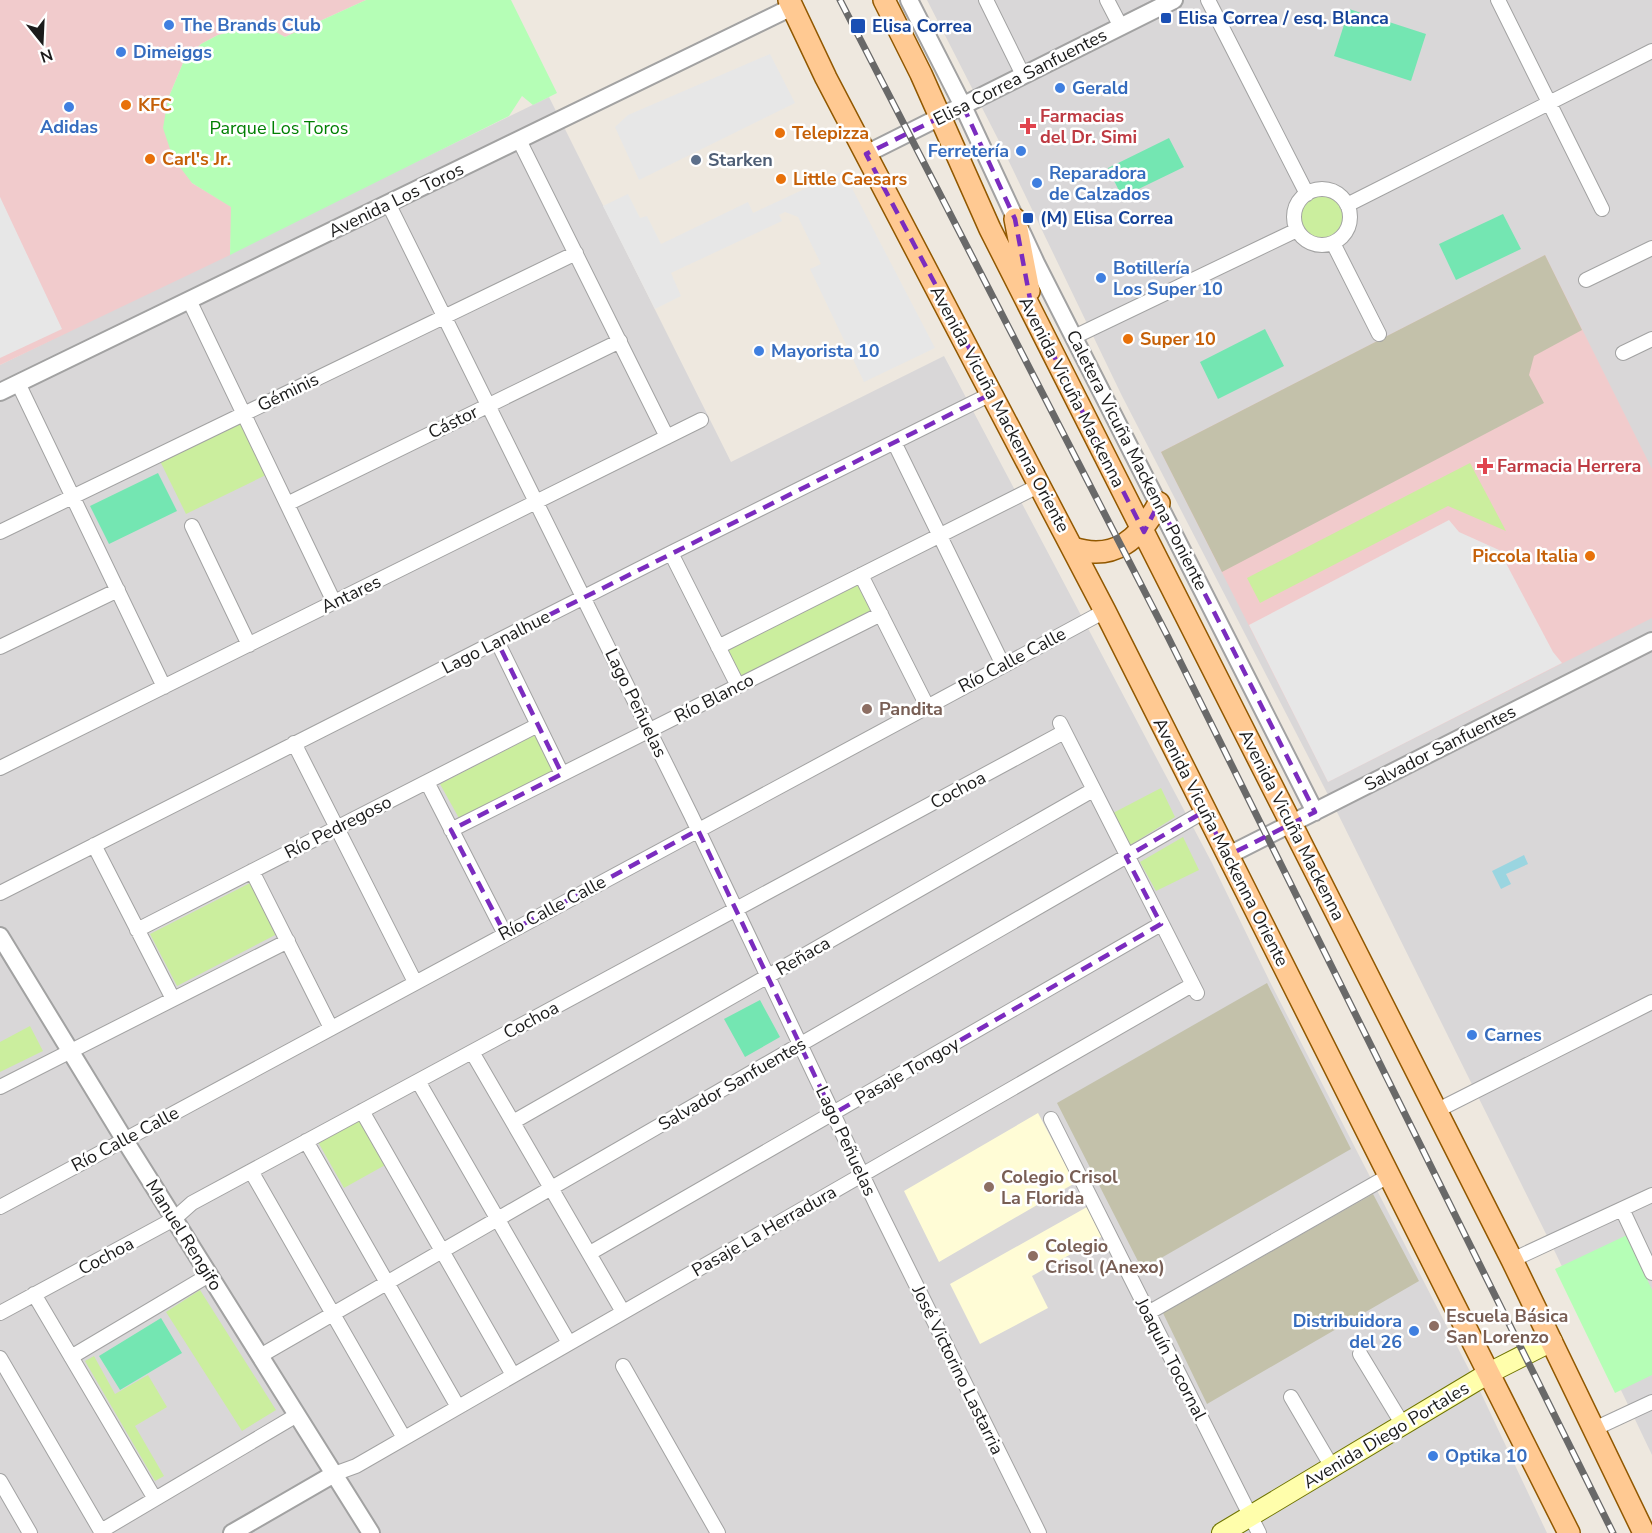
<svg xmlns="http://www.w3.org/2000/svg" width="1652" height="1533" viewBox="0 0 1652 1533" font-family="'Nunito Sans',sans-serif">
<rect width="100%" height="100%" fill="#eee8df"/>
<path fill="#d9d7d8" d="M927 0H1652V1455L1556 1254 1339 816 1122 396 1000 143Z
M549 97 731 462 944 356 1212 863 1269 980 1480 1391 1547 1533H0V365Z"/>
<path fill="#f1cbcc" d="M0 0H366L285 37 269 29 218 35 201 44 183 63 168 99 192 183 232 207 230 255 0 365Z
M1545 255 1652 469V618L1328 782 1161 452Z"/>
<path fill="#fffcd6" d="M1038 1113 1075 1183 939 1262 904 1191Z
M1087 1207 1103 1236 1032 1276 1048 1308 980 1344 950 1284Z"/>
<path fill="#c3c1aa" d="M1545 255 1582 330 1534 356 1529 375 1544 403 1222 572 1161 452Z
M1267 983 1351 1149 1142 1269 1057 1103Z
M1373 1194 1419 1281 1207 1404 1163 1313Z"/>
<path fill="#cbee9e" d="M1298 217a24 24 0 1 1 48 0a24 24 0 1 1-48 0Z
M240 421 266 475 186 514 160 461Z
M1470 463 1506 531 1448 506 1260 603 1247 578Z
M858 579 873 611 740 678 724 648Z
M539 733 556 771 460 820 440 784Z
M1161 788 1175 817 1129 846 1113 813Z
M1183 837 1199 870 1156 891 1140 862Z
M252 882 279 933 177 986 150 934Z
M30 1026 43 1051 0 1072V1042Z
M361 1118 387 1164 344 1188 318 1142Z
M200 1290 276 1410 242 1431 166 1312Z
M94 1356 115 1394 148 1375 167 1407 135 1426 164 1476 155 1481 85 1361Z"/>
<path fill="#b5feb6" d="M366 0H511L557 93 533 105 522 96 509 116 230 255 231 207 192 183 173 158 163 128 168 99 183 63 201 44 218 35 238 30 270 29 285 37Z
M1627 1235 1652 1290V1375L1615 1393 1555 1269Z"/>
<path fill="#74e6b2" d="M1349 9 1426 34 1411 81 1334 56Z
M1169 138 1184 167 1122 197 1108 168Z
M1503 214 1521 249 1456 280 1439 244Z
M1265 329 1284 366 1218 399 1200 362Z
M158 473 177 511 109 544 90 506Z
M760 1000 780 1037 745 1057 724 1019Z
M161 1318 182 1353 120 1390 99 1356Z"/>
<path fill="#e7e7e7" d="M770 54 795 103 639 180 615 127 628 115Z
M843 171 935 348 864 382 810 269 821 264 798 217 785 212 779 215 782 221 671 273 681 296 655 309 603 206 628 194 640 218 647 216 661 244 748 202 753 213Z
M0 197 62 329 0 358Z
M1449 520 1459 532 1499 550 1553 652 1562 663 1328 782 1249 625Z"/>
<path fill="#9ad5e0" d="M1524 855 1528 864 1506 874 1511 884 1501 889 1492 871Z"/>
<g fill="none" stroke-linecap="round" stroke-linejoin="round">
<defs>
<path id="minor" d="M986 0 1023 75
M1107 0 1121 27
M1208 0 1307 194
M1498 0 1602 209
M519 140 667 437
M1294 217a28 28 0 1 1 56 0a28 28 0 1 1-56 0Z
M388 203 691 815 877 1206 1039 1533
M1347 205 1652 51
M1333 243 1379 334
M1586 280 1652 248
M189 300 334 602
M1074 337 1297 230
M1623 353 1652 339
M18 383 164 687
M894 442 1003 665
M287 504 620 341
M192 526 249 645
M0 532 576 253
M671 553 738 686
M861 575 927 706
M497 641 562 774
M0 647 118 590
M718 647 1040 485
M1060 723 1197 993
M294 743 415 982
M0 768 701 420
M427 782 505 934
M451 830 881 614
M94 845 173 999
M252 871 331 1028
M0 893 671 553 993 393
M137 930 538 725
M472 1052 623 1312
M418 1081 569 1343
M0 1087 288 941
M362 1111 513 1375
M1436 1111 1652 1002
M1051 1119 1259 1533
M513 1122 1093 790
M306 1141 458 1407
M251 1171 404 1438
M0 1207 1105 611
M1622 1209 1652 1273
M590 1253 1161 924
M1512 1260 1652 1195
M34 1294 155 1499
M0 1313 174 1219 192 1203 1064 732
M1148 1313 1390 1175
M1360 1354 1403 1425
M260 1356 1205 811
M71 1357 209 1275
M0 1358 102 1533
M623 1366 718 1533
M1291 1397 1332 1467
M1594 1429 1652 1402
M334 1474 356 1466 1192 985
M0 1481 30 1533
M101 1531 297 1415"/>
<path id="tertiary" d="M909 0 963 106 1036 263 1315 812
M866 154 1174 0
M0 392 792 7
M1227 856 1652 641
M0 936 124 1139 371 1533
M232 1533 334 1474"/>
<path id="secondary" d="M1222 1533 1489 1373 1552 1341"/>
<path id="primary" d="M789 0 826 78 1105 611 1569 1533
M884 0 921 74 990 229 1512 1260 1644 1533
M1015 219 1029 291
M1073 548C1115 562 1140 538 1159 503"/>
</defs>
<use href="#minor" stroke="#a2a2a2" stroke-width="16"/>
<use href="#tertiary" stroke="#a2a2a2" stroke-width="20"/>
<use href="#secondary" stroke="#6e7300" stroke-width="22"/>
<use href="#primary" stroke="#915800" stroke-width="24"/>
<use href="#minor" stroke="#fff" stroke-width="14"/>
<use href="#tertiary" stroke="#fff" stroke-width="16"/>
<use href="#secondary" stroke="#fffeab" stroke-width="20"/>
<use href="#primary" stroke="#ffc992" stroke-width="21"/>
<defs>
<path id="rail" d="M840 0 1168 637 1613 1533"/>
</defs>
<use href="#rail" stroke="#696969" stroke-width="7"/>
<use href="#rail" stroke="#fff" stroke-width="4.5" stroke-dasharray="14" stroke-linecap="butt"/>
</g>
<path fill="none" stroke="#7b2cbf" stroke-width="4.5" stroke-dasharray="12 8" stroke-linejoin="round" d="M963 106 1015 219 1033 315 1144 532 1159 503 1315 812 1227 856 1205 811 1126 857 1161 924 833 1114 698 830 505 934 451 830 562 774 497 641 993 393 866 154Z"/>
<g fill="#1a4fb4" stroke="#fff" stroke-width="2">
<rect x="1160" y="12" width="12" height="12" rx="3"/>
<rect x="850" y="18" width="16" height="16" rx="3"/>
<rect x="1022" y="212" width="12" height="12" rx="3"/>
</g>
<g fill="#3f7fe0" stroke="#fff" stroke-width="2">
<circle cx="169" cy="25" r="6"/>
<circle cx="121" cy="52" r="6"/>
<circle cx="1060" cy="88" r="6"/>
<circle cx="69" cy="107" r="6"/>
<circle cx="1021" cy="151" r="6"/>
<circle cx="1037" cy="183" r="6"/>
<circle cx="1101" cy="278" r="6"/>
<circle cx="759" cy="351" r="6"/>
<circle cx="1472" cy="1035" r="6"/>
<circle cx="1414" cy="1331" r="6"/>
<circle cx="1433" cy="1456" r="6"/>
</g>
<g fill="#e8710a" stroke="#fff" stroke-width="2">
<circle cx="126" cy="105" r="6"/>
<circle cx="780" cy="133" r="6"/>
<circle cx="150" cy="159" r="6"/>
<circle cx="781" cy="179" r="6"/>
<circle cx="1128" cy="339" r="6"/>
<circle cx="1590" cy="556" r="6"/>
</g>
<g fill="#e0444e" stroke="#fff" stroke-width="2">
<path d="M1025 117h6v6h6v6h-6v6h-6v-6h-6v-6h6z"/>
<path d="M1482 457h6v6h6v6h-6v6h-6v-6h-6v-6h6z"/>
</g>
<circle fill="#5c6f8a" stroke="#fff" stroke-width="2" cx="696" cy="160" r="6"/>
<g fill="#8d6e63" stroke="#fff" stroke-width="2">
<circle cx="867" cy="709" r="6"/>
<circle cx="989" cy="1187" r="6"/>
<circle cx="1033" cy="1256" r="6"/>
<circle cx="1434" cy="1326" r="6"/>
</g>
<g text-anchor="middle" stroke-width="5" stroke-linejoin="round" paint-order="stroke">
<g font-size="18" font-weight="bold" fill="#164399" stroke="#fff" text-anchor="start">
<text x="1178" y="24">Elisa Correa / esq. Blanca</text>
<text x="872" y="32">Elisa Correa</text>
<text x="1040" y="224">(M) Elisa Correa</text>
</g>
<g font-size="18" font-weight="bold" fill="#366cbe" stroke="#fff" text-anchor="start">
<text x="181" y="31">The Brands Club</text>
<text x="133" y="58">Dimeiggs</text>
<text x="1072" y="94">Gerald</text>
<text x="69" y="133" text-anchor="middle">Adidas</text>
<text x="1009" y="157" text-anchor="end">Ferretería</text>
<text x="1049" y="179">Reparadora<tspan x="1049" dy="21">de Calzados</tspan></text>
<text x="1113" y="274">Botillería<tspan x="1113" dy="21">Los Super 10</tspan></text>
<text x="771" y="357">Mayorista 10</text>
<text x="1484" y="1041">Carnes</text>
<text x="1402" y="1327" text-anchor="end">Distribuidora<tspan x="1402" dy="21">del 26</tspan></text>
<text x="1445" y="1462">Optika 10</text>
</g>
<g font-size="18" fill="#1b1b1b" stroke="#fff">
<text transform="translate(1020 77) rotate(-27)" y="6">Elisa Correa Sanfuentes</text>
<text transform="translate(396 200) rotate(-26)" y="6">Avenida Los Toros</text>
<text transform="translate(288 392) rotate(-26)" y="6">Géminis</text>
<text transform="translate(1072 392) rotate(63)" y="6">Avenida Vicuña Mackenna</text>
<text transform="translate(1000 409) rotate(62)" y="6">Avenida Vicuña Mackenna Oriente</text>
<text transform="translate(453 422) rotate(-26)" y="6">Cástor</text>
<text transform="translate(1137 460) rotate(63)" y="6">Caletera Vicuña Mackenna Poniente</text>
<text transform="translate(351 594) rotate(-26)" y="6">Antares</text>
<text transform="translate(496 642) rotate(-27)" y="6">Lago Lanalhue</text>
<text transform="translate(1012 660) rotate(-28)" y="6">Río Calle Calle</text>
<text transform="translate(714 698) rotate(-27)" y="6">Río Blanco</text>
<text transform="translate(636 703) rotate(64)" y="6">Lago Peñuelas</text>
<text transform="translate(1440 748) rotate(-27)" y="6">Salvador Sanfuentes</text>
<text transform="translate(958 790) rotate(-28)" y="6">Cochoa</text>
<text transform="translate(1292 825) rotate(63)" y="6">Avenida Vicuña Mackenna</text>
<text transform="translate(338 827) rotate(-27)" y="6">Río Pedregoso</text>
<text transform="translate(1221 842) rotate(63)" y="6">Avenida Vicuña Mackenna Oriente</text>
<text transform="translate(552 908) rotate(-28)" y="6">Río Calle Calle</text>
<text transform="translate(803 956) rotate(-30)" y="6">Reñaca</text>
<text transform="translate(531 1020) rotate(-28)" y="6">Cochoa</text>
<text transform="translate(907 1071) rotate(-30)" y="6">Pasaje Tongoy</text>
<text transform="translate(732 1084) rotate(-30)" y="6">Salvador Sanfuentes</text>
<text transform="translate(125 1139) rotate(-28)" y="6">Río Calle Calle</text>
<text transform="translate(846 1141) rotate(65)" y="6">Lago Peñuelas</text>
<text transform="translate(764 1231) rotate(-30)" y="6">Pasaje La Herradura</text>
<text transform="translate(184 1235) rotate(58)" y="6">Manuel Rengifo</text>
<text transform="translate(106 1256) rotate(-28)" y="6">Cochoa</text>
<text transform="translate(1171 1359) rotate(63)" y="6">Joaquín Tocornal</text>
<text transform="translate(958 1370) rotate(64)" y="6">José Victorino Lastarria</text>
<text transform="translate(1386 1435) rotate(-31)" y="6">Avenida Diego Portales</text>
</g>
<g font-size="18" font-weight="bold" fill="#c56008" stroke="#fff" text-anchor="start">
<text x="138" y="111">KFC</text>
<text x="792" y="139">Telepizza</text>
<text x="162" y="165">Carl's Jr.</text>
<text x="793" y="185">Little Caesars</text>
<text x="1140" y="345">Super 10</text>
<text x="1578" y="562" text-anchor="end">Piccola Italia</text>
</g>
<g font-size="18" font-weight="bold" fill="#be3a42" stroke="#fff" text-anchor="start">
<text x="1040" y="122">Farmacias<tspan x="1040" dy="21">del Dr. Simi</tspan></text>
<text x="1497" y="472">Farmacia Herrera</text>
</g>
<g font-size="18" fill="#018003" stroke="#fff">
<text x="279" y="134">Parque Los Toros</text>
</g>
<g font-size="18" font-weight="bold" fill="#4e5e75" stroke="#fff" text-anchor="start">
<text x="708" y="166">Starken</text>
</g>
<g font-size="18" font-weight="bold" fill="#785e54" stroke="#fff" text-anchor="start">
<text x="879" y="715">Pandita</text>
<text x="1001" y="1183">Colegio Crisol<tspan x="1001" dy="21">La Florida</tspan></text>
<text x="1045" y="1252">Colegio<tspan x="1045" dy="21">Crisol (Anexo)</tspan></text>
<text x="1446" y="1322">Escuela Básica<tspan x="1446" dy="21">San Lorenzo</tspan></text>
</g>
</g>
<g transform="translate(42 42) rotate(162)" stroke="#ffffff" stroke-width="4.5" paint-order="stroke">
<path d="M0-4.5L10 22L0 15L-10 22Z" fill="#1b1b1b"/>
<text y="-9" font-size="16" font-weight="bold" text-anchor="middle" fill="#1b1b1b">N</text>
</g>
</svg>
